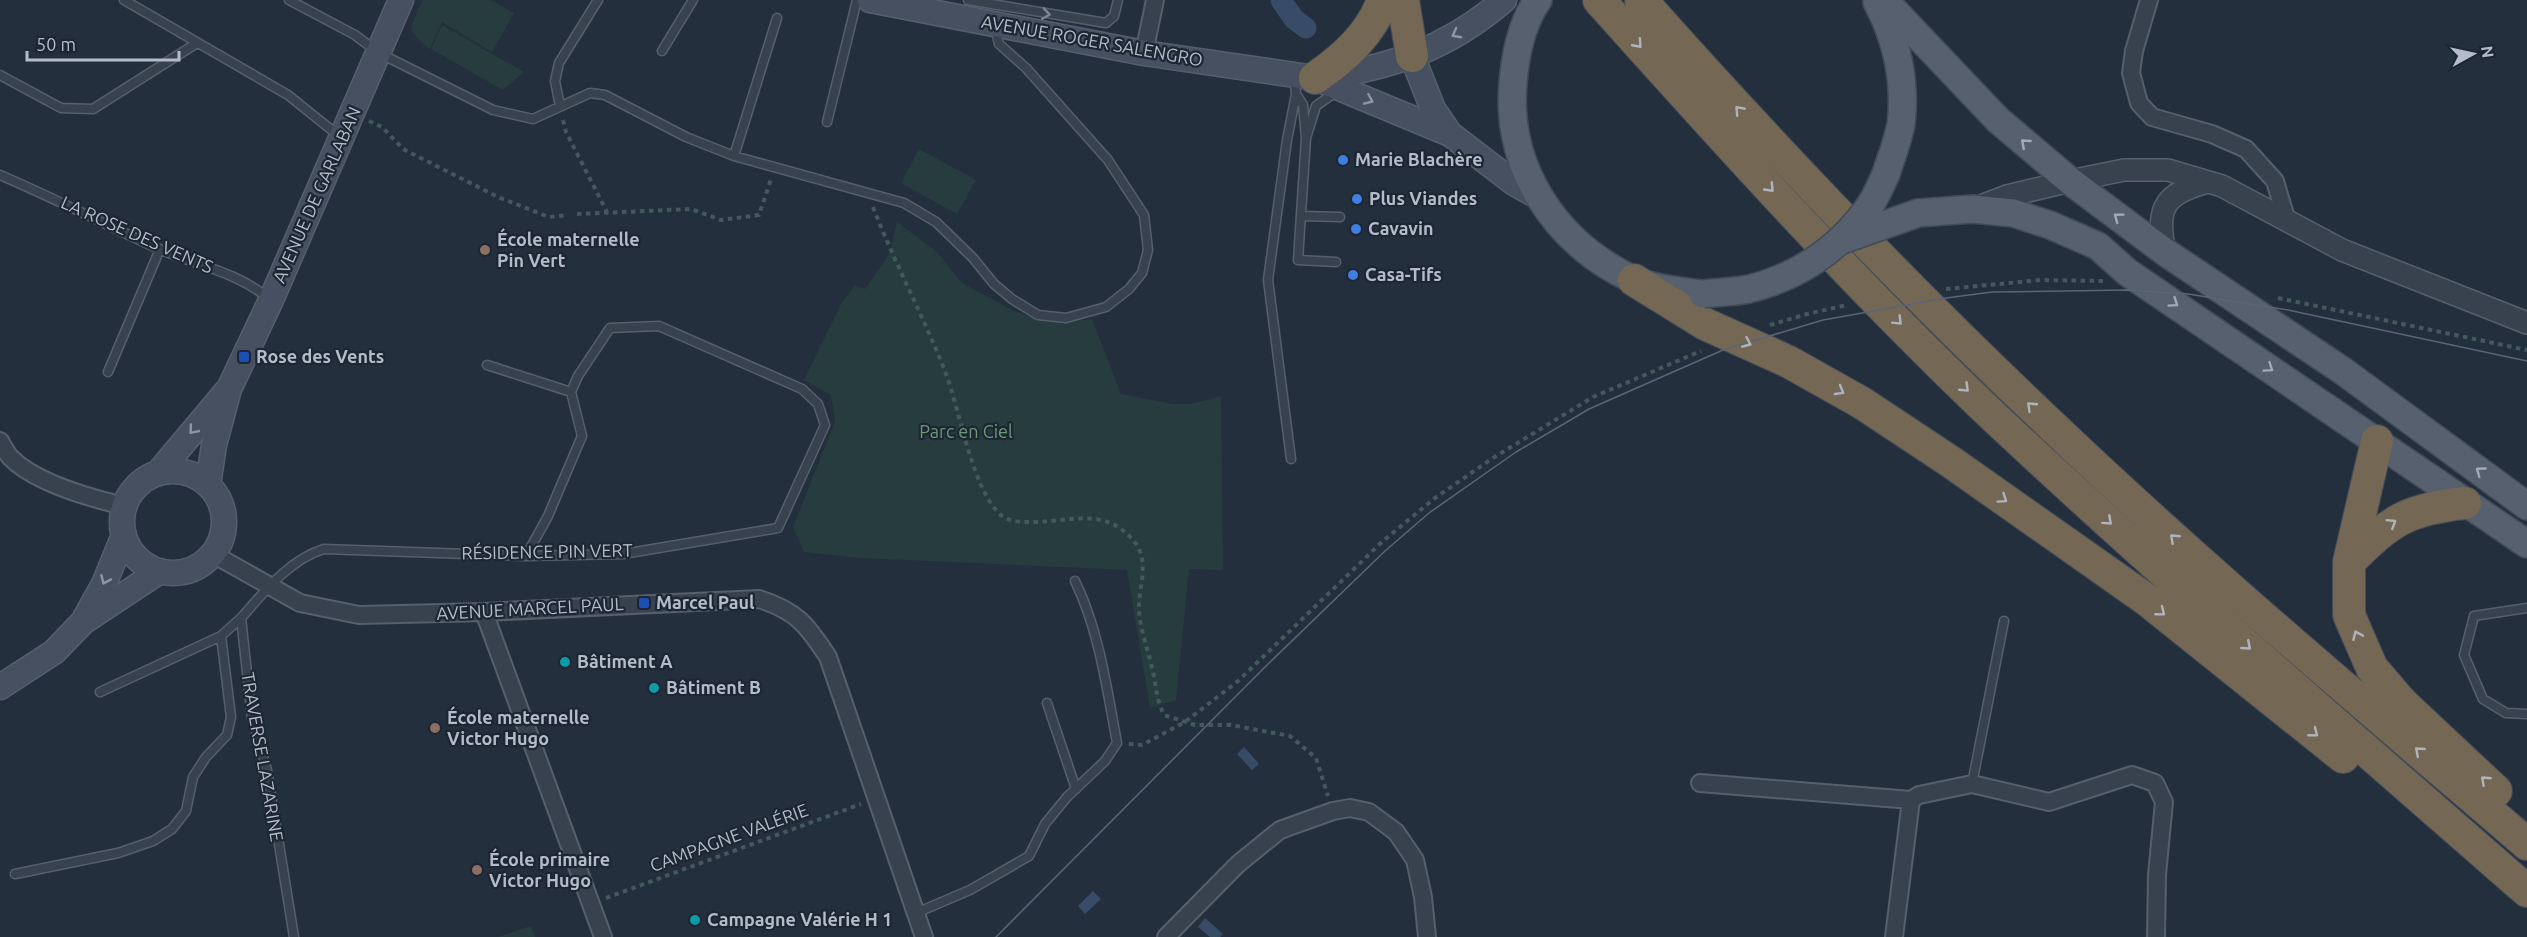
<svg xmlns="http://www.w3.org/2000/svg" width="2527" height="937" viewBox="0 0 2527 937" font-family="Ubuntu,sans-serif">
<rect width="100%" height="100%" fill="#242f3e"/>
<path fill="#263c3f" d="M423 0H490L514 13 492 52 442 22 430 49C403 28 410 29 423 0Z
M442 25 524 72 503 90 431 49Z
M919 149 976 180 957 214 901 183Z
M897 222 937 252 962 283 1012 310 1042 321 1067 322 1092 319 1121 394 1173 404H1192L1221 396 1223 570 1189 569 1176 700 1150 708 1127 570 860 558 804 552 793 527 835 422 831 395 804 380 842 302 855 285 865 289 889 254Z
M531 926 535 937H498Z"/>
<path fill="#394c67" d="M1244 747 1259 764 1252 770 1237 754Z
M1093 891 1101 899 1085 914 1078 906Z
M1205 918 1223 934 1220 937H1210L1198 927Z"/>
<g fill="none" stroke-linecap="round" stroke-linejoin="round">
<path stroke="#394c67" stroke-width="21" d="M1281 0 1294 19 1306 28"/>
<defs>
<path id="service" d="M124 0 288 95 339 136
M289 0 355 35 379 53 493 110 533 119 590 93 605 95 686 137 734 156 904 203 936 222 973 258 994 284 1012 299 1038 315 1066 318 1106 307 1129 289 1142 273 1148 250 1144 215 1108 160 1026 68 999 44 995 27
M968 0 1106 23 1114 16 1118 0
M662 51 693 0
M0 75 61 108 93 109 197 43
M1296 94 1303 105 1306 138 1316 106 1337 91
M560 106 555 81 559 63 598 0
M827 122 857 0
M1306 138 1298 260 1336 262
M734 156 777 18
M0 175C54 198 106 225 159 249 196 265 237 272 268 298
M1301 216 1340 217
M108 372 160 249
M1291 459 1268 280 1287 140 1296 94 1294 76
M526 556 548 516 582 436 571 392
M2527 608 2474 616 2464 655 2483 699 2506 713 2527 714
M100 692 221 636 241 618
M1047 703 1076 789
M1972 784 2004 621
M15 874 118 853 153 841 172 829 186 811 193 777 206 757 227 735 231 717 221 636
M916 913 970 890 1029 856 1045 824 1067 797 1105 761 1117 743C1107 689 1099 630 1075 581
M294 937 267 770 252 718 241 618C264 592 290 559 324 549L526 556 623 554 778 528 825 425 818 404 802 389 659 326 610 328 578 376 571 392 487 365"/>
<path id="minor" d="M2149 0 2134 51 2131 73 2139 103 2152 117 2212 134 2246 149 2275 181 2286 218
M1144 53 1155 0
M0 441C3 446 6 452 10 457 35 483 90 498 124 506
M213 554 300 603 359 615 484 612 759 599C797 611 807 625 828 657L924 937
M484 612 603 937
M1700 783 1911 800
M1166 937 1238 864 1280 830 1333 811 1350 808 1369 812 1396 832 1415 860 1423 897 1427 937
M1894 937 1911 800 1919 795 1972 784 2049 802 2132 775 2155 783 2164 802 2157 875 2156 937"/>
<path id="tertiary" d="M1973 209 2007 196 2070 181 2124 170H2168L2222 186 2342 250 2527 323
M2165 252C2155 207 2165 193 2208 182"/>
<path id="secondary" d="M870 0 1144 53 1315 78 1450 134 1514 183 1537 196
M1412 56 1433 109 1450 134
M1317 78C1390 68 1447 49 1504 0
M122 522a51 51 0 1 1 102 0a51 51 0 1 1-102 0Z
M158 473 226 392
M208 485 214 445 229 389 271 300 401 0
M85 618 104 584 124 535
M0 687 54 652 83 622 160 571"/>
<path id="primary" d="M1538 0C1523 21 1517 47 1514 73 1502 162 1552 241 1632 279 1654 289 1680 291 1703 294
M1884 0 1998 120 2070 181 2165 252 2343 371 2527 506
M1877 2C1897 39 1906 82 1901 124 1898 141 1891 158 1886 174
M1918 213 1973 209 2013 213 2050 225 2098 246 2127 272 2527 544"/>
<path id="motorway" d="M1403 0 1412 56
M1599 0C1727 143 1856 286 1995 418 2168 580 2349 735 2527 891
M1641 0C1771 146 1905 287 2047 421 2201 568 2365 705 2527 844
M1315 78C1344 58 1371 34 1383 0
M1634 280 1705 324 1789 362 1862 403 1951 462 2147 600 2343 757
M2377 441 2349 562V615L2372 668 2402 703 2496 791
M2350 561C2390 521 2407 509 2465 503"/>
</defs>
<use href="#service" stroke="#565f6c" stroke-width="11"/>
<use href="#minor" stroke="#565f6c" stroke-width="20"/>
<use href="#tertiary" stroke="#565f6c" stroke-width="24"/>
<use href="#secondary" stroke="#565f6c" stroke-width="27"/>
<use href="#primary" stroke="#414a57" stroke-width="30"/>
<use href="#motorway" stroke="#434c59" stroke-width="34"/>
<path stroke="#44595c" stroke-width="4" stroke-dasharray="4.5 4.5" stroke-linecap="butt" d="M563 120 566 132 607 212
M369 121 382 127 403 149 498 197 549 217 567 215
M873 207C895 264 924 317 946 374 960 410 972 491 1002 516 1009 521 1019 522 1028 522 1069 523 1106 504 1136 544 1150 564 1138 588 1139 610 1140 630 1148 649 1152 668 1157 687 1155 696 1164 715L1195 725H1231L1290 736 1316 758 1328 796
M577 214 691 209 721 220 759 215 771 179
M1946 289 2041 280 2103 281
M2278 298 2527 350
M1770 325 1807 314 1847 305
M1129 744 1142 745 1185 722 1238 681 1383 541 1435 498 1493 458 1593 397 1701 351
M606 898 861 804"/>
<use href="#service" stroke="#38414e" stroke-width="8"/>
<use href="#minor" stroke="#38414e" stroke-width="16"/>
<use href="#tertiary" stroke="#38414e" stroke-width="21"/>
<use href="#secondary" stroke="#465061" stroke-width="24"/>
<use href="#primary" stroke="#56606e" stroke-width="27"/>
<use href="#motorway" stroke="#746855" stroke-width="32"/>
<path stroke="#5a6575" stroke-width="1.5" d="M996 937 1266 666 1385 551 1429 513 1516 452 1589 409 1723 350 1823 320 1946 298 1992 292 2127 290 2188 294 2288 310 2527 361"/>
<defs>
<path id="primary-bridge" d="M1842 240 1918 213
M1703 294C1718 292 1735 292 1749 289 1797 277 1837 250 1866 211 1875 200 1880 186 1886 174"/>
</defs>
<use href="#primary-bridge" stroke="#414a57" stroke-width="30" stroke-linecap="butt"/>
<use href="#primary-bridge" stroke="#56606e" stroke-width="27"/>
</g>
<defs><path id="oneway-chevron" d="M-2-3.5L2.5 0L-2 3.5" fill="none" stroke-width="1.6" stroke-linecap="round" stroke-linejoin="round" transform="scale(1.5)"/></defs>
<use stroke="#7c8592" href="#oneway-chevron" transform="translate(1046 14) rotate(9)"/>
<g stroke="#8e96a5">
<use href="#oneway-chevron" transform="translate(1456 34) rotate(152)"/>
<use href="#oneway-chevron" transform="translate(1369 100) rotate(23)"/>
<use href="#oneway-chevron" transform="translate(193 430) rotate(130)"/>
<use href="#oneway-chevron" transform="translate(105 580) rotate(114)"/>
</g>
<g stroke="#aeb4bd">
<use href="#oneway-chevron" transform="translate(1638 44) rotate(48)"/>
<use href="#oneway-chevron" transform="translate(1739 110) rotate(-133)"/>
<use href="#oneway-chevron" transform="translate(1770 188) rotate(46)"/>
<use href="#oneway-chevron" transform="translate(1898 321) rotate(45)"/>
<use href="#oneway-chevron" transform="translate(1747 343) rotate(24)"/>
<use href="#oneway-chevron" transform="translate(1965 388) rotate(44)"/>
<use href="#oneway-chevron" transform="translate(1840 391) rotate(30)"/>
<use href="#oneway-chevron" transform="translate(2031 406) rotate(-136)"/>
<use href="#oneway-chevron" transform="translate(2003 499) rotate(35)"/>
<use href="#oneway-chevron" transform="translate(2108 521) rotate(42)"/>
<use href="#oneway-chevron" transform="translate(2392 523) rotate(-32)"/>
<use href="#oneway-chevron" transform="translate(2174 538) rotate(-137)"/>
<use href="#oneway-chevron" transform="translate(2161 612) rotate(39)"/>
<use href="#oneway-chevron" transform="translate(2357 635) rotate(-114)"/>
<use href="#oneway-chevron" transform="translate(2247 646) rotate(41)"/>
<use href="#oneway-chevron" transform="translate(2314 733) rotate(39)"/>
<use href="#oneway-chevron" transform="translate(2419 751) rotate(-139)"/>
<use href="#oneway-chevron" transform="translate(2485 780) rotate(-137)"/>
</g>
<g stroke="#a1aab7">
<use href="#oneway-chevron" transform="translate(2025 143) rotate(-139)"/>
<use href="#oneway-chevron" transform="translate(2118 217) rotate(-143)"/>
<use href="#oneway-chevron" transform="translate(2174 303) rotate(34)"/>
<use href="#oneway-chevron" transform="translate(2269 368) rotate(34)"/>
<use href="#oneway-chevron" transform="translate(2480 471) rotate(-144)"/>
</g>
<g fill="#3f7fe0" stroke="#1d2633" stroke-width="2">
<circle cx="1343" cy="160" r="6"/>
<circle cx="1357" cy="199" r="6"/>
<circle cx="1356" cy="229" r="6"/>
<circle cx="1353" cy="275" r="6"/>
</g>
<g fill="#8d6e63" stroke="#1d2633" stroke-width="2">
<circle cx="485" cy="250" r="6"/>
<circle cx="435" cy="728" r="6"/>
<circle cx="477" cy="870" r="6"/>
</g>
<g fill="#1a4fb4" stroke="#1d2633" stroke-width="2">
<rect x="238" y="351" width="12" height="12" rx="3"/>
<rect x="638" y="597" width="12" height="12" rx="3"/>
</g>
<g fill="#0f9aa8" stroke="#1d2633" stroke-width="2">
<circle cx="565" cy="662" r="6"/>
<circle cx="654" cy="688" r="6"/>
<circle cx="695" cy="920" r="6"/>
</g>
<g text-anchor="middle" stroke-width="4.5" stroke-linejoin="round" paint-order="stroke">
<g font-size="18" fill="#b4bcc9" stroke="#1d2633">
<text transform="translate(1092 41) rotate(10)" y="6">AVENUE ROGER SALENGRO</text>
<text transform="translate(317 195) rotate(-66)" y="6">AVENUE DE GARLABAN</text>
<text transform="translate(137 235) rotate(24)" y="6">LA ROSE DES VENTS</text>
<text transform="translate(547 552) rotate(-1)" y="6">RÉSIDENCE PIN VERT</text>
<text transform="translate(530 609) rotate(-3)" y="6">AVENUE MARCEL PAUL</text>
<text transform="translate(262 757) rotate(80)" y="6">TRAVERSE LAZARINE</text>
<text transform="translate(729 838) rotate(-20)" y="6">CAMPAGNE VALÉRIE</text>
</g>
<g font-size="18" font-weight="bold" fill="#b4bcc9" stroke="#1d2633" text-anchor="start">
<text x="1355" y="166">Marie Blachère</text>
<text x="1369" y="205">Plus Viandes</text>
<text x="1368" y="235">Cavavin</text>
<text x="497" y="246">École maternelle<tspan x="497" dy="21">Pin Vert</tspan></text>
<text x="1365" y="281">Casa-Tifs</text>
<text x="256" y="363">Rose des Vents</text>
<text x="656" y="609">Marcel Paul</text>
<text x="577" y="668">Bâtiment A</text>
<text x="666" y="694">Bâtiment B</text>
<text x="447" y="724">École maternelle<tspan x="447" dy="21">Victor Hugo</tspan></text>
<text x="489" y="866">École primaire<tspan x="489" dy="21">Victor Hugo</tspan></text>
<text x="707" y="926">Campagne Valérie H 1</text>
</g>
<g font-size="18" fill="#6b9a76" stroke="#1d2633">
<text x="966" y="438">Parc en Ciel</text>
</g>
</g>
<g transform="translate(2473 54) rotate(82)" stroke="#1d2633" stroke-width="4.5" paint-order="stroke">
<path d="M0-4.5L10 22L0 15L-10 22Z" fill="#b4bcc9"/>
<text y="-9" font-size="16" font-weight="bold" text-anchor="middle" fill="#b4bcc9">N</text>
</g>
<path d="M27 51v9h152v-9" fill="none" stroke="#b4bcc9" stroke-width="3"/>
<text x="36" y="51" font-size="18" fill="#b4bcc9" stroke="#1d2633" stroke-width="4.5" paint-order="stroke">50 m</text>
</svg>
